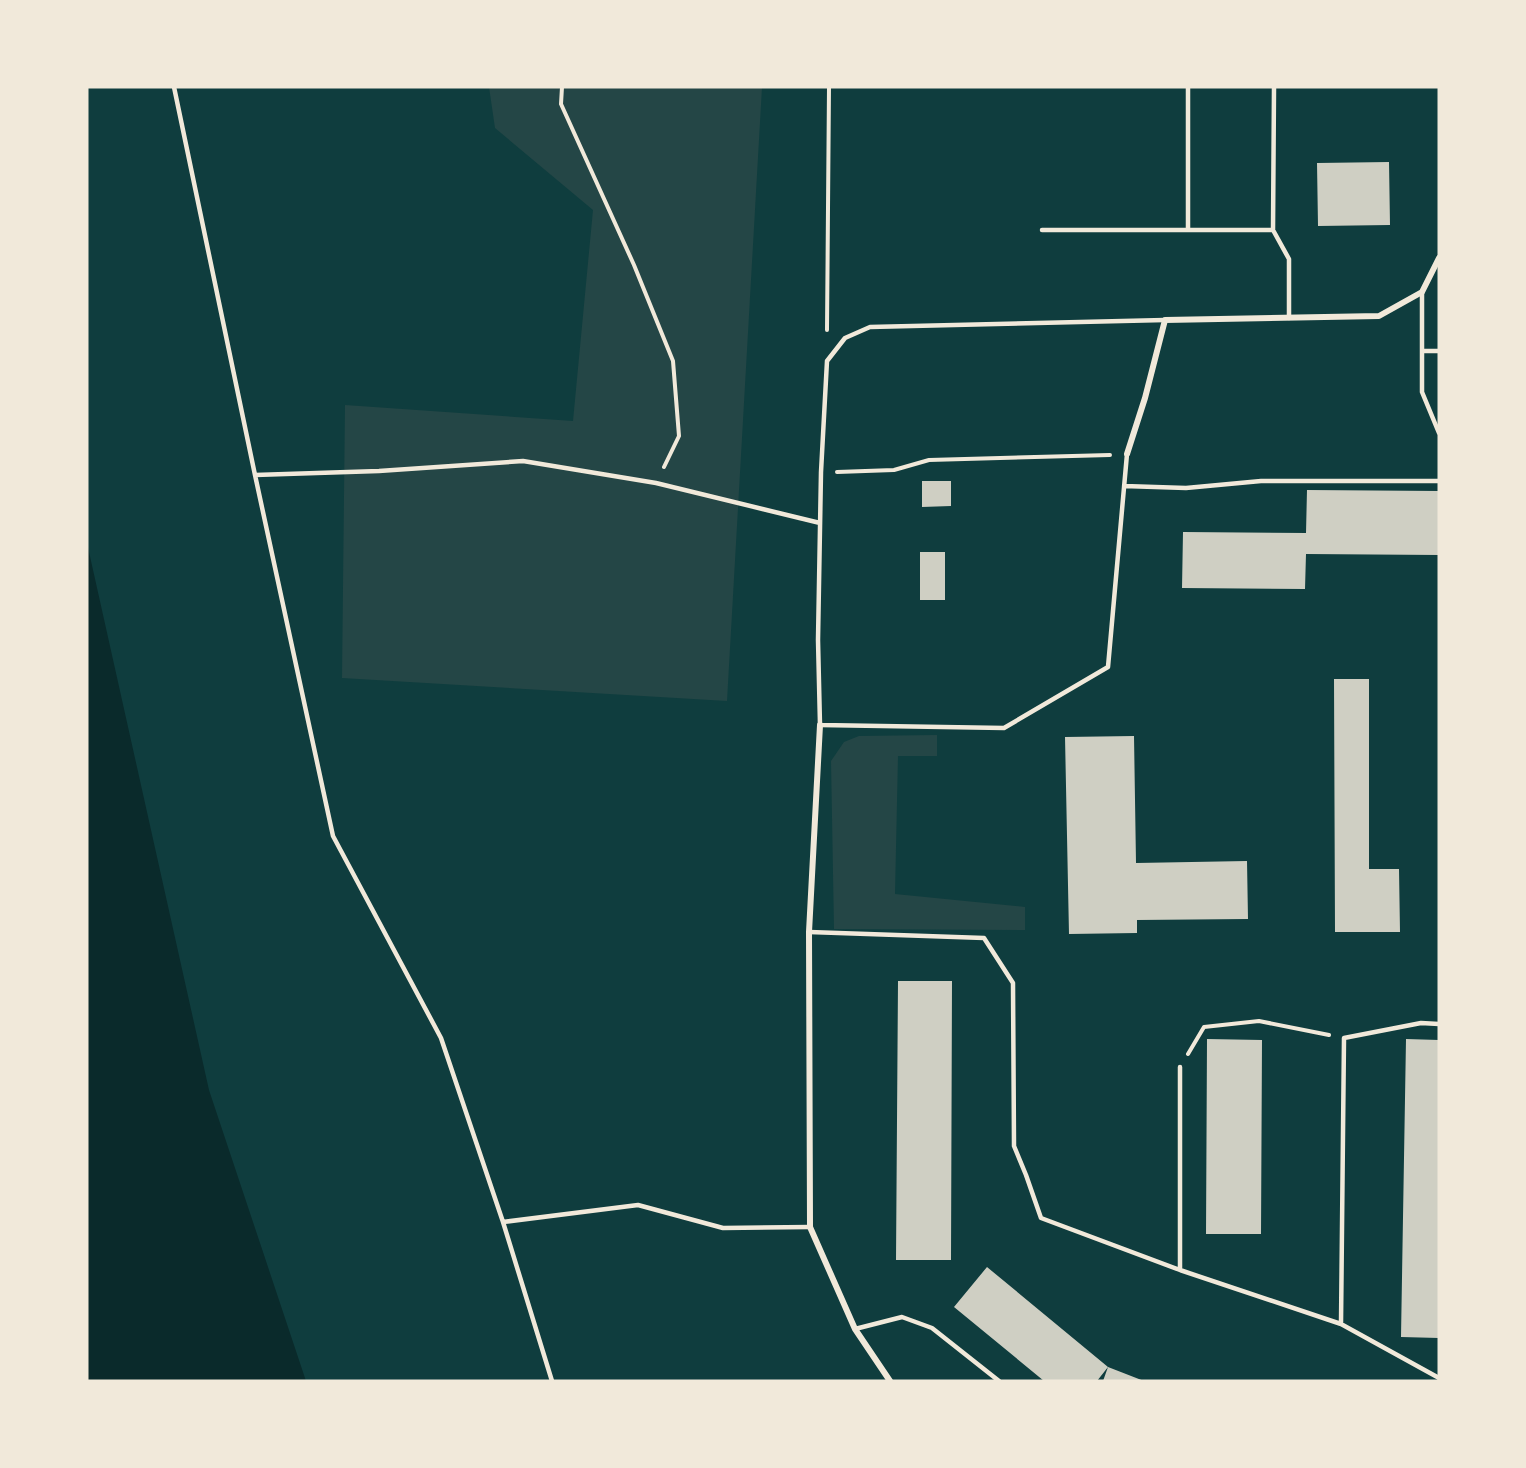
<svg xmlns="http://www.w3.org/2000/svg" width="1526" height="1468" viewBox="0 0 1526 1468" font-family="Commissioner,sans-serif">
<rect width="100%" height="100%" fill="#0f3d3e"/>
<path fill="#244646" d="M489 87H762L727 701 342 678 345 405 573 421 593 210 495 128Z
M937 735V756H898L895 894 1025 907V930L834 929 831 761 844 742 859 736Z"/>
<path fill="#0a2a2b" d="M87 543 209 1090 306 1381H87Z"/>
<path fill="#cfcfc3" d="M1389 162 1390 225 1318 226 1317 163Z
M922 481H951V506L922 507Z
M1307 490 1439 491V555L1306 554 1305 589 1182 588 1183 532 1306 533Z
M920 552H945V600H920Z
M1334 679H1369V869H1399L1400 932H1335Z
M1134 736 1136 863 1247 861 1248 919 1137 920V933L1069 934 1065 737Z
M898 981H952L951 1260H896Z
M1207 1039 1262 1040 1261 1234H1206Z
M1406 1039 1439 1040V1338L1401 1337Z
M987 1267 1108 1367 1144 1381H1103L1108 1367 1097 1381H1044L954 1307Z"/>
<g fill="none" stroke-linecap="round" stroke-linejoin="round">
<path stroke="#f1e9da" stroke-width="4" d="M562 87 561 104 634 265 673 361 679 436 664 467
M827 330 829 87
M837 472 894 470 929 460 1110 455
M1188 1054 1204 1027 1259 1021 1329 1035"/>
<path stroke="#f1e9da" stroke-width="4.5" d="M174 87 255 475 333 836 441 1038 503 1222 552 1381
M1188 87V230
M1042 230H1273L1289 259V318
M1273 230 1274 87
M1422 292V392L1439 433
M1423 351H1439
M1127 454 1108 667 1004 728 820 725 818 640 821 472 827 361 845 338 870 327 1165 320
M255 475 379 471 523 461 656 483 820 523
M1124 486 1186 488 1261 481H1439
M809 932 984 938 1013 983 1014 1146 1026 1175 1041 1218 1180 1270 1341 1324 1439 1378
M1180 1067V1270
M503 1222 638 1205 723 1228 810 1227
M1341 1324 1344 1038 1421 1023 1439 1024
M855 1329 902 1317 932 1328 999 1381"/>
<path stroke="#f1e9da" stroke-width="6" d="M1127 454 1145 398 1165 320 1379 316 1422 292 1439 258
M820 725 809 932 810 1227 855 1329 890 1381"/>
</g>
<rect width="1526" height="1468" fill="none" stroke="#f1e9da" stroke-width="177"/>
</svg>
